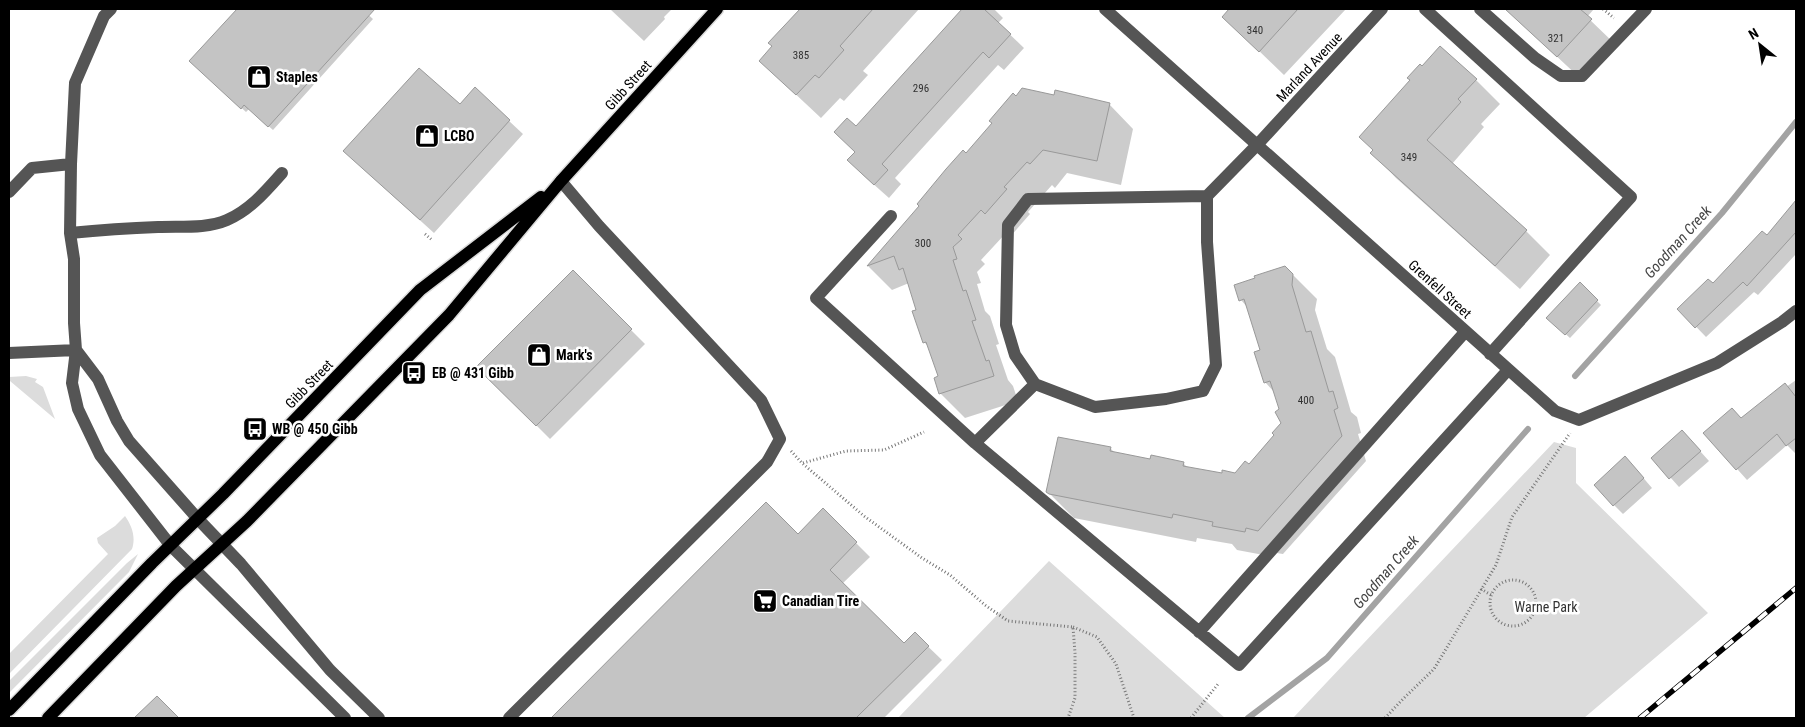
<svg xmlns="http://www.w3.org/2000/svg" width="1805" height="727" viewBox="0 0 1805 727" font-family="'Roboto Condensed',sans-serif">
<rect width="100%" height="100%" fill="#fff"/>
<path fill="#dcdcdc" d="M26 376 37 379 35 382 43 387 55 419 10 381 9 382V377Z
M1554 442 1576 448V483L1708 613 1584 718H1293Z
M125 516C132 526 136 537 132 549L9 674V654L108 554 98 543 97 538 115 526Z
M138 554 129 572 9 693V681L127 563Z
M1049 561 1225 718H898Z"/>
<path fill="#0003" d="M239 9H332L337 13 341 9H362L373 19 273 130 249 109 246 112 191 61Z
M610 9H672L664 17 665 19 644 41Z
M802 9H919L863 71 868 75 844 101 840 98 821 118 760 61 773 46 770 43Z
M964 9H994L1003 18 998 23 1024 48 1004 70 998 65 895 178 901 184 889 198 862 174 856 152V127Z
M1231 9H1346L1284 75 1224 17Z
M1506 9H1594L1587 17 1615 44 1582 80Z
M1476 80 1500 104 1481 124 1484 127 1452 164 1526 231 1550 255 1520 289 1396 178 1372 153Z
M475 89 523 134 434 233 359 165 460 106Z
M1016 98 1109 104 1133 129 1121 185 1067 173 1055 188 1052 185 1028 212 1030 214 1010 237 1006 233 981 260 985 264 977 272 981 283 977 284 985 311 990 316 999 344 996 345 1008 380 1013 386 1018 401 965 418 941 394 936 379 939 377 930 348 924 342 918 311 909 283 892 290 868 266Z
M1796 202V254L1758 295 1754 292 1706 337 1679 309 1713 285 1767 237Z
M1285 267 1317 299 1315 310 1327 349 1335 357 1351 412 1357 417 1361 433 1358 434 1366 461 1283 554 1270 552 1269 556 1237 550 1232 544 1197 538 1196 542 1074 518 1048 492 1059 439 1111 449 1115 453 1151 460 1183 463 1188 468 1223 474H1235L1249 466 1276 436 1282 424 1281 410 1275 393 1265 382 1262 351 1248 308 1241 300Z
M573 272 645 344 550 439 478 367Z
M1580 284 1601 305 1570 338 1548 318Z
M1796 380V454L1787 445 1747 480 1705 433 1741 419Z
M1691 441 1709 461 1679 487 1653 458Z
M1634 467 1652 488 1623 514 1614 505Z
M766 504 798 535 823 510 870 557 842 584 904 645 915 634 942 660 884 718H552Z"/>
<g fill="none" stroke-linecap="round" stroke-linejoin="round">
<path stroke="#a3a3a3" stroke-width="6" d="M1575 376 1722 213 1796 122
M1248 718 1327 658 1528 429"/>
</g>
<path fill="#c4c4c4" stroke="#999" d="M237 9H375L268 127 244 105 241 109 189 61Z
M800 9H873L840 46 844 50 819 78 815 75 796 95 759 61 772 46 768 43Z
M962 9H984L1011 34 989 58 983 52 882 164 888 170 874 185 847 160 855 152 834 132 847 118 856 126Z
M1229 9H1298L1259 52 1222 17Z
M1505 9H1580L1592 19 1557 57Z
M1440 46 1477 79 1458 99 1461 102 1427 140 1527 230 1495 266 1370 153 1373 150 1359 137 1410 80 1407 78 1420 64 1422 66Z
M419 68 460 104 475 87 510 120 420 220 343 151Z
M1022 88 1054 95 1055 90 1110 103 1097 161 1043 150 1030 164 1027 162 1004 187 1007 189 985 214 981 210 958 235 962 239 953 247 957 259 953 260 963 291 966 290 976 320 972 321 986 361 989 360 994 376 939 394 934 378 938 376 926 342 923 343 912 311 916 310 903 268 899 270 894 256 867 266 919 206 917 204 946 169 963 150 966 153 992 123 989 121 1013 93 1016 96Z
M1796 200V232L1747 286 1743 282 1695 328 1677 309 1708 279 1713 283 1762 231 1767 235Z
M1285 266 1293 274 1292 285 1306 332 1311 331 1329 392 1333 391 1338 408 1334 410 1342 436 1258 531 1246 528 1245 532 1212 526 1213 522 1173 514 1172 518 1049 494 1046 492 1058 437 1111 447 1110 451 1150 459 1151 455 1184 462 1183 466 1222 473V470L1235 473 1245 461 1249 464 1274 435 1272 433 1281 423 1275 412 1279 409 1270 381 1264 383 1254 352 1260 350 1244 299 1239 301 1234 285 1255 278 1254 276Z
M573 270 632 329 536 426 476 367Z
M1580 282 1598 300 1565 335 1546 318Z
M1785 383 1796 397V438L1786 446 1777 434 1736 470 1703 433 1732 408 1741 418Z
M1682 430 1701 451 1669 479 1651 458Z
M1625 456 1644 478 1613 506 1594 485Z
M766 502 798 534 823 508 857 542 830 570 904 643 915 632 929 646 856 718H551Z
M157 696 179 718H134Z"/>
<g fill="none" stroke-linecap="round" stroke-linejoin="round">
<defs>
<path id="major" d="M9 710 152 563 223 494 420 290 541 197
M48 718 176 586 247 521 449 315 561 181 717 9"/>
</defs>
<use href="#major" stroke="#dbdbdb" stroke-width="15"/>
<path stroke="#777" stroke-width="3" stroke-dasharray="1 2.5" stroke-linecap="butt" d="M1603 9 1614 18
M425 234 432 240
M791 451 802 463 864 516 922 558 950 575 985 605 1008 621 1073 627 1075 653V698L1068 718
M803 463 846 451 884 450 924 432
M1490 603a23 23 0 1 1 46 0a23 23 0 1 1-46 0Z
M1481 589 1491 595
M1073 627 1097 637 1116 664 1134 718
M1191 718 1218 684
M1385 718 1403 699 1434 669 1496 565 1512 517 1570 433"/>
<path stroke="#555" stroke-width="12" d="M111 9 104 16 75 83 71 164 70 233 74 259V323L76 350 72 383 78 409 100 455 171 546 345 718
M1105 9 1555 411 1579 420 1717 363 1782 322 1796 311
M1425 9 1631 197 1490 354
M1480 9 1535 58 1561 76H1582L1646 9
M9 192 32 168 71 164
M1207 196V242L1216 365 1203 391 1166 399 1095 407 1035 384 1015 355 1006 325 1008 225 1028 199 1207 196 1257 145 1382 9
M891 216 816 298 975 443
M70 233C100 230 129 228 158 227 181 226 206 229 227 220 250 210 266 191 282 173
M76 350 98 379 117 421 129 441 198 519 241 564 330 670 379 718
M9 353 76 350
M1035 384 975 443 1239 665 1508 370
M1199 632 1465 332
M509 718 767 462 780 439 761 400 599 226 561 181"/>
<use href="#major" stroke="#000" stroke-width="12"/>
<defs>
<path id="rail" d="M1640 718 1796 588"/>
</defs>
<use href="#rail" stroke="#000" stroke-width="5.5"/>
<use href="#rail" stroke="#fff" stroke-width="4" stroke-dasharray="11" stroke-linecap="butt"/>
</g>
<defs>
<symbol id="shop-square" viewBox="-11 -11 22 22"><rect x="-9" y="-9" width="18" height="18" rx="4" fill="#000" stroke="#fff"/><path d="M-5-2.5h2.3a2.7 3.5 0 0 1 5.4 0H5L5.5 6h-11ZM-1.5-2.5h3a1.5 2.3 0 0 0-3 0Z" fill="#fff"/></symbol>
<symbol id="bus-square" viewBox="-11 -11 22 22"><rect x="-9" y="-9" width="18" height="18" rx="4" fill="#000" stroke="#fff"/><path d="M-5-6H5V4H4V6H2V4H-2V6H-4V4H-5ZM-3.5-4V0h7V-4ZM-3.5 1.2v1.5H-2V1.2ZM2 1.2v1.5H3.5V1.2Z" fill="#fff"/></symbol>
<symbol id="supermarket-square" viewBox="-11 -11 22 22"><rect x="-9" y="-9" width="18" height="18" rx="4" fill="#000" stroke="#fff"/><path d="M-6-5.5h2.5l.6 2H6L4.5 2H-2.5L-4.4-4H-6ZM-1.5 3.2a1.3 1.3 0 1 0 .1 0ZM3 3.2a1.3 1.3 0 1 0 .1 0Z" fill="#fff"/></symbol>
</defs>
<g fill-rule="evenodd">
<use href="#shop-square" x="245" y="63" width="28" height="28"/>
<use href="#shop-square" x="413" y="122" width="28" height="28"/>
<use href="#shop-square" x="525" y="341" width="28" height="28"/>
<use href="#bus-square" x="400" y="359" width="28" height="28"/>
<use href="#bus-square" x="241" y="415" width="28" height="28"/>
<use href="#supermarket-square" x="751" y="587" width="28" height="28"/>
</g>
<g text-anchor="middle" stroke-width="5" stroke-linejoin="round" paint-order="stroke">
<g font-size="11" fill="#313131">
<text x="1255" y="34">340</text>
<text x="1556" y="42">321</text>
<text x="801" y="59">385</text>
<text x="921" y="92">296</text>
<text x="1409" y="161">349</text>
<text x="923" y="247">300</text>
<text x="1306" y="404">400</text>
</g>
<g font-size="14" fill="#000" stroke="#fff">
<text transform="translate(1309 67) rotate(-47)" y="5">Marland Avenue</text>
<text transform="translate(628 85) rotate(-48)" y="5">Gibb Street</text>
<text transform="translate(1440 289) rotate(42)" y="5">Grenfell Street</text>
<text transform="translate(309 384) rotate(-46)" y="5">Gibb Street</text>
</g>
<g font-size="14" font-weight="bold" fill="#000" stroke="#fff" text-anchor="start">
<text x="276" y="82">Staples</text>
<text x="444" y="141">LCBO</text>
<text x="556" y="360">Mark's</text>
<text x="432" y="378">EB @ 431 Gibb</text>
<text x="272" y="434">WB @ 450 Gibb</text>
<text x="782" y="606">Canadian Tire</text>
</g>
<g font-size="14" fill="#333" stroke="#fff">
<text x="1546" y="612">Warne Park</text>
</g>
<g font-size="15" font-style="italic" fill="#444" stroke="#fff">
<text transform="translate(1678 242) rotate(-48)" y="5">Goodman Creek</text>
<text transform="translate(1386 572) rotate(-49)" y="5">Goodman Creek</text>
</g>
</g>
<rect width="1805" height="727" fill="none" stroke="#000000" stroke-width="20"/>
<g transform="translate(1760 45) rotate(330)" stroke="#ffffff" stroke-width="4" paint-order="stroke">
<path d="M0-4L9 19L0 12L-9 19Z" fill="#000000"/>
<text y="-8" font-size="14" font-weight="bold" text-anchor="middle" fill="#000000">N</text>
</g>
</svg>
